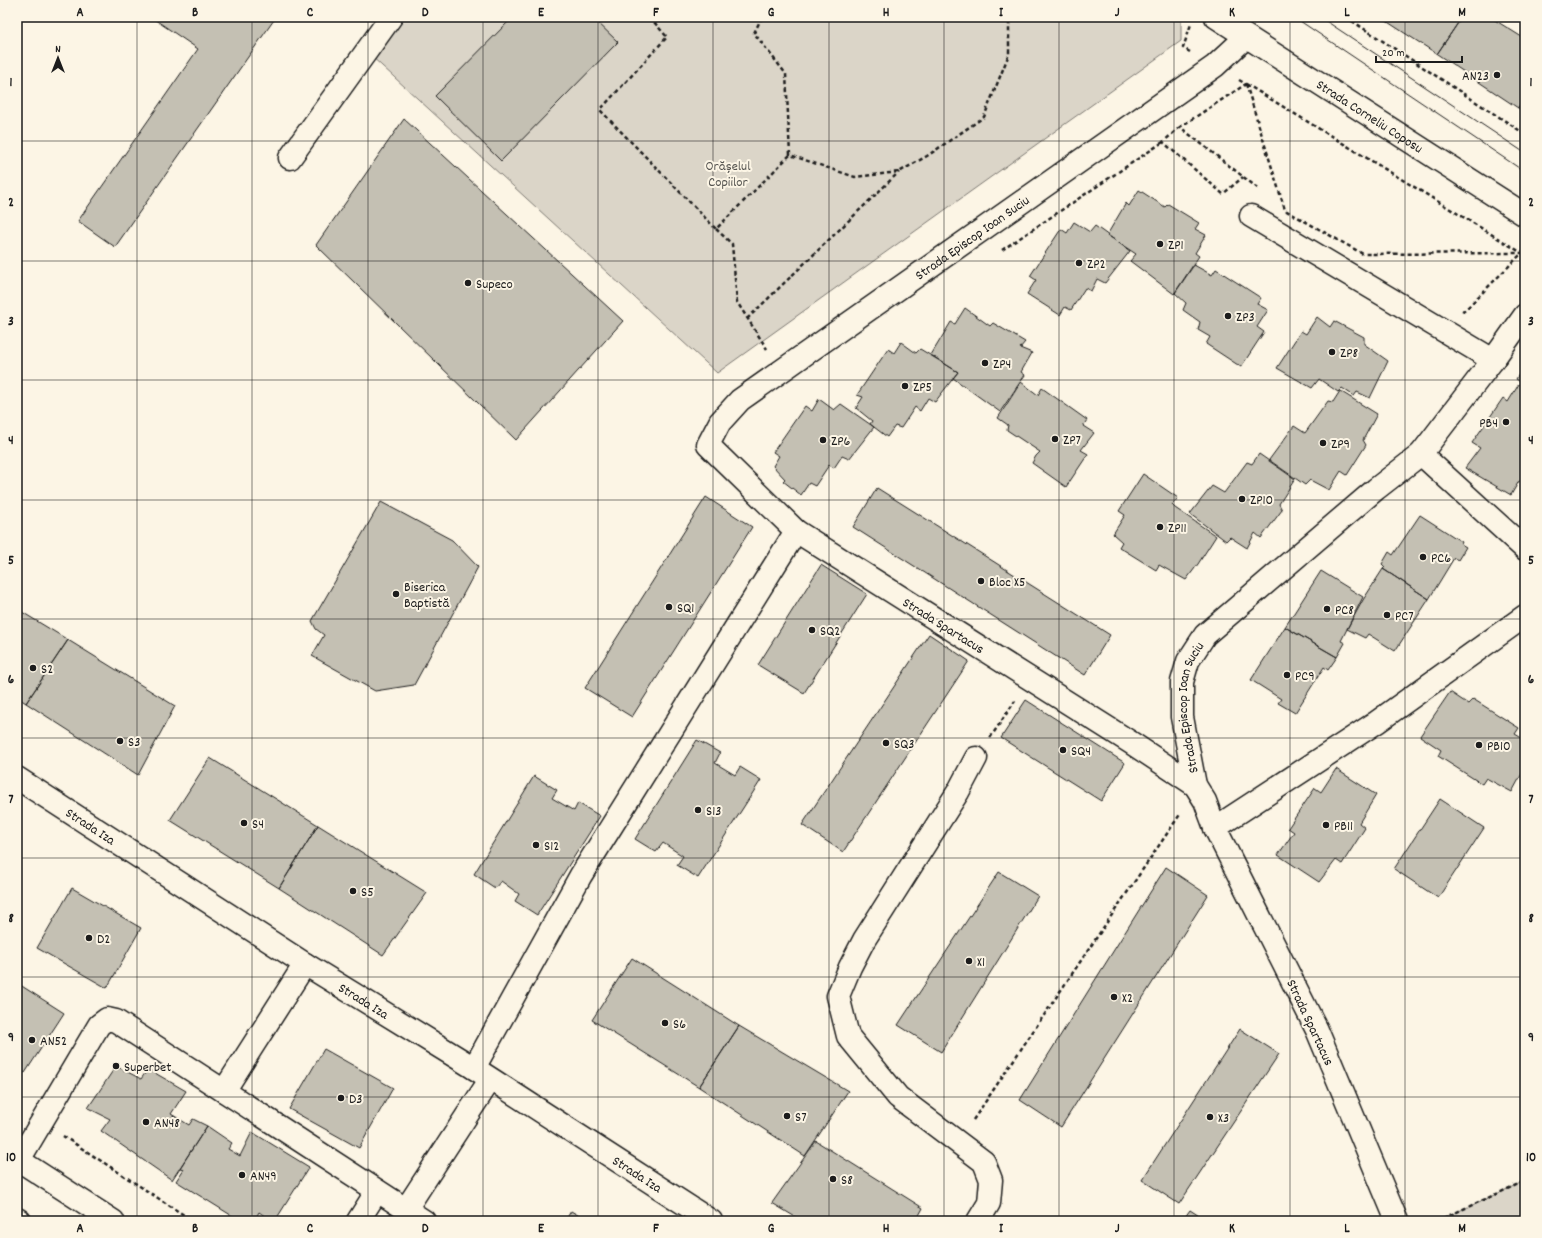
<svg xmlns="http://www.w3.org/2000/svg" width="1542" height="1238" viewBox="0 0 1542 1238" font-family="Dekko,sans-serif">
<rect width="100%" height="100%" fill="#fcf5e5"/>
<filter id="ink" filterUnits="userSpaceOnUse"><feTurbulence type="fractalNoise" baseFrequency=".025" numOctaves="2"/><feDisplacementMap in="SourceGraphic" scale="8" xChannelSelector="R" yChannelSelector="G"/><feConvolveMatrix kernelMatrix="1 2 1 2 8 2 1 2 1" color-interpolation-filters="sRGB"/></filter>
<g filter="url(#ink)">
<path fill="#dbd5c8" stroke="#7c7872" d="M397 17H1181V41L717 373 370 55Z
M1525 1181V1221H1437Z"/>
<path fill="#c4c0b3" stroke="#1c1c1c" d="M151 17H276L115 247 78 221 198 49Z
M513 17H592L618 42 501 161 435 96Z
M1380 17H1462L1437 54Z
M1462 17H1490L1525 39V96L1518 108 1437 54Z
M1525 96V112L1518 108Z
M404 119 623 321 516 440 316 245Z
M1139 190 1165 207 1168 204 1199 223 1195 229 1206 235 1195 253 1199 256 1174 294 1130 261 1136 254 1107 235 1126 203 1129 206Z
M1074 222 1090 232 1095 226 1130 251 1105 283 1097 279 1091 291 1085 288 1071 310 1065 307 1060 315 1027 294 1036 280 1030 276 1061 229 1067 233Z
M1194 265 1212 275 1216 269 1261 298 1257 304 1268 310 1257 327 1264 332 1241 367 1206 344 1210 337 1198 330 1200 322 1183 310 1186 303 1175 293Z
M965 308 990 326 993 323 1025 342 1020 348 1032 353 1021 372 1025 375 1000 412 953 378 958 372 931 355 951 322 955 324Z
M1317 317 1330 327 1334 321 1364 337V344L1388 361 1370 398 1357 392 1354 396 1342 388 1338 392 1319 379 1312 388 1277 368 1301 331 1306 334Z
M901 342 916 353 920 349 958 372 935 402 928 398 920 411 915 407 901 428 895 426 887 437 870 424 872 421 856 408 863 397 857 395 888 349 894 353Z
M1525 365V385L1516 379Z
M1021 382 1038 395 1042 388 1087 420 1083 426 1094 433 1081 450 1088 454 1066 487 1032 463 1036 456 1040 452 1007 430 1008 425 998 418Z
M1519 384 1525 387V483L1519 481 1511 495 1465 468 1480 448 1472 443 1503 398 1508 402Z
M1340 391 1377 414 1363 440 1366 445 1347 475 1341 471 1329 490 1310 480 1305 485 1269 460 1294 426 1305 433 1328 401 1333 402Z
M819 399 834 410 841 404 874 427 849 459 842 456 834 468 829 465 815 486 809 483 801 495 783 481 785 479 773 466 779 456 773 452 805 406 812 411Z
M1259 454 1295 479 1279 504 1282 510 1261 538 1255 533 1247 548 1230 537 1226 541 1190 514 1212 486 1224 493 1247 462 1252 464Z
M1143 474 1178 498 1172 505 1175 508 1216 536 1198 564 1186 580 1159 565 1156 570 1119 547 1122 542 1113 534 1125 515 1119 511Z
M877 488 1110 635 1085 675 853 527Z
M706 497 752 527 632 717 585 688Z
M381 502 452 540 478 567 414 685 375 691 312 656 324 635 316 629 312 621Z
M1420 515 1462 542 1461 544 1466 547 1458 560 1454 558 1429 599 1383 569 1385 567 1382 564 1389 552 1393 555Z
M821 565 867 594 804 693 758 665Z
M1383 569 1429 599 1395 651 1368 634 1365 638 1347 629 1363 600Z
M1321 571 1363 597 1341 641 1345 643 1337 657 1285 627Z
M17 609 68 640 26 703 17 697Z
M1285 627 1337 657 1328 670 1324 667 1295 713 1278 703 1281 699 1251 680Z
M929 634 969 661 843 852 802 825Z
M68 640 175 706 138 775 26 703Z
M1450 692 1468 704 1473 699 1519 728 1515 734 1525 740V768L1512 792 1486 778 1482 784 1438 756 1441 750 1420 736Z
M1026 700 1125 763 1101 801 1001 738Z
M697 740 720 753 715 763 735 775 740 767 761 780 698 878 677 865 683 856 663 843 656 852 635 839Z
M210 758 318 825 279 888 170 820Z
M1336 769 1376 795 1359 823 1365 828 1342 864 1336 860 1319 882 1278 855 1294 832 1288 828 1315 788 1321 792Z
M534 776 557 790 552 798 574 811 578 803 600 816 537 915 515 901 519 894 501 881 495 888 474 874Z
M1440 799 1484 828 1438 898 1394 869Z
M318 825 427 893 383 955 279 888Z
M1166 867 1208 895 1061 1127 1020 1100Z
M999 872 1038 896 941 1052 898 1025Z
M72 888 141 928 107 988 37 948Z
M632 958 739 1026 699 1087 592 1020Z
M17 983 64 1013 25 1073 17 1068Z
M739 1026 848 1091 805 1156 699 1087Z
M1240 1029 1279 1054 1179 1204 1142 1180Z
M324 1049 393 1088 359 1148 289 1109Z
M116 1066 141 1079 148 1069 186 1091 171 1114 189 1125 193 1119 207 1126 172 1180 101 1131 110 1119 88 1108Z
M207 1126 232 1143 228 1149 240 1156 252 1132 309 1167 275 1221H272L259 1212 254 1221H232L234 1217 176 1181 184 1169 180 1168Z
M816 1141 923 1208 916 1221H802L772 1203Z
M1190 1210 1207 1221H1182Z
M571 1211 588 1221H565Z"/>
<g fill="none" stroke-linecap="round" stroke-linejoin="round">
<defs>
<g id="street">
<path d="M290 158 391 17"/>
<path d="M1251 216 1493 360"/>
<path d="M1421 454 1525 549"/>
<path d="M976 758 958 792 864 940 850 967 838 996 848 1036 898 1097 984 1162 991 1180 989 1203 978 1221"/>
<path id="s1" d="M17 778 305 964 474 1068 711 1221"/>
<path id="s2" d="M1195 785 1130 742 796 531 708 445 720 422 740 400 1215 66 1246 37"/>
<path d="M1215 828 1377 722 1525 616"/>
<path d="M474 1068 581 875 796 531"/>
<path d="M224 1091 424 1221"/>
<path d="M19 1160 99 1025 107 1019 116 1021 224 1091 305 964"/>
<path d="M406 1209 490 1080"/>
<path d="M358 1221 377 1191"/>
<path id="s3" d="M1397 1221 1317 1030 1215 828 1205 801 1195 785 1182 717V682L1188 661 1205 635 1376 489 1421 454 1493 360 1525 315"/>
</g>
<g id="secondary">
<path id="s4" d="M1216 17 1525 215"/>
</g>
<path id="primary" d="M17 1159 113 1221
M17 1219 20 1221"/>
</defs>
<use href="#street" stroke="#1c1c1c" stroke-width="25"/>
<use href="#secondary" stroke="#1c1c1c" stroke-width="25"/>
<use href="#primary" stroke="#1c1c1c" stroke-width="25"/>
<path stroke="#1c1c1c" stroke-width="2.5" stroke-dasharray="4 3" stroke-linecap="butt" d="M649 17 653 21
M656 17 653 21 667 37 600 110 716 229 790 155 855 177 899 172 927 156 984 117 1009 54V17
M762 17 754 33 786 74 790 155
M1346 17 1525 134
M1190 52 1183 48 1191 24
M1239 80 1246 84 1180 127 1260 190
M1246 84 1522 253 1363 254 1285 210Z
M1180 127 1163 142 1223 194 1243 177
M716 229 732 244 737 302 767 349
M1002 250 1163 142
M1462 310 1464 311 1522 253H1525
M747 319 899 172
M990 738 1015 701
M973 1120 1181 813
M63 1136 193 1221
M1437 1221 1525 1181"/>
<use href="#street" stroke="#fcf5e5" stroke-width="22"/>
<use href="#secondary" stroke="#fcf5e5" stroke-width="22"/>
<use href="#primary" stroke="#fcf5e5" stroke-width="22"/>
<path stroke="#1c1c1c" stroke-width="1" d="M1294 17 1525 172
M1320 17 1525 153"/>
</g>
</g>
<path fill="none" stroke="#1c1c1c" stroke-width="1" stroke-opacity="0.55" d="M137 17V1221M252 17V1221M368 17V1221M483 17V1221M598 17V1221M713 17V1221M829 17V1221M944 17V1221M1059 17V1221M1174 17V1221M1290 17V1221M1405 17V1221M17 141H1525M17 261H1525M17 380H1525M17 500H1525M17 619H1525M17 738H1525M17 858H1525M17 977H1525M17 1097H1525"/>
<g fill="#1c1c1c" stroke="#fcf5e5" stroke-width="1.5">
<circle cx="1497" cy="75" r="4"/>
<circle cx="1160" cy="244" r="4"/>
<circle cx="1079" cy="263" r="4"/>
<circle cx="468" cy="283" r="4"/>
<circle cx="1228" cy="316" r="4"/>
<circle cx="1332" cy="352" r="4"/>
<circle cx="985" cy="363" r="4"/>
<circle cx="905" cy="386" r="4"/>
<circle cx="1506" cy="422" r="4"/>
<circle cx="1055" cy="439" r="4"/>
<circle cx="823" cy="440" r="4"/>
<circle cx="1323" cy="443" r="4"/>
<circle cx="1242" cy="499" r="4"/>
<circle cx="1160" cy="527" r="4"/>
<circle cx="1423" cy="557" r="4"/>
<circle cx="981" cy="581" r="4"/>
<circle cx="396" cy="594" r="4"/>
<circle cx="669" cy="607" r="4"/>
<circle cx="1327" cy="609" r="4"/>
<circle cx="1387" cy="615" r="4"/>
<circle cx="812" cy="630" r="4"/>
<circle cx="33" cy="668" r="4"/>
<circle cx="1287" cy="675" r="4"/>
<circle cx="120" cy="741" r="4"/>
<circle cx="886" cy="743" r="4"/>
<circle cx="1479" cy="745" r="4"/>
<circle cx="1063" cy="750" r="4"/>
<circle cx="698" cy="810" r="4"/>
<circle cx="244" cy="823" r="4"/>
<circle cx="1326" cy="825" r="4"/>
<circle cx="536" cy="845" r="4"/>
<circle cx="353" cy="891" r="4"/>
<circle cx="89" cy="938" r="4"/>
<circle cx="969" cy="961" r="4"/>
<circle cx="1114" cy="997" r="4"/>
<circle cx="665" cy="1023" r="4"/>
<circle cx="32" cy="1040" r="4"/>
<circle cx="116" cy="1066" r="4"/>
<circle cx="341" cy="1098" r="4"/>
<circle cx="787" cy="1116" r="4"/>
<circle cx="1210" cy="1117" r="4"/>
<circle cx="146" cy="1122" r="4"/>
<circle cx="242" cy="1175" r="4"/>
<circle cx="833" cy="1179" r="4"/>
</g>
<g text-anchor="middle" stroke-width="4" stroke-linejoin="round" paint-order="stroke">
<g font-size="14" fill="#1c1c1c" stroke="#fcf5e5" text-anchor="start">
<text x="1489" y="80" text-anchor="end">AN23</text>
<text x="1168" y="249">ZP1</text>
<text x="1087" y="268">ZP2</text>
<text x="476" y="288">Supeco</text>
<text x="1236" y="321">ZP3</text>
<text x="1340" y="357">ZP8</text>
<text x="993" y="368">ZP4</text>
<text x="913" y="391">ZP5</text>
<text x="1498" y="427" text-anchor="end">PB4</text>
<text x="1063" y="444">ZP7</text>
<text x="831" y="445">ZP6</text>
<text x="1331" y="448">ZP9</text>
<text x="1250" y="504">ZP10</text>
<text x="1168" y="532">ZP11</text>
<text x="1431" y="562">PC6</text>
<text x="989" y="586">Bloc X5</text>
<text x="404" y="591">Biserica<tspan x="404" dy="16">Baptistă</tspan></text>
<text x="677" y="612">SQ1</text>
<text x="1335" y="614">PC8</text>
<text x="1395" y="620">PC7</text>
<text x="820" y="635">SQ2</text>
<text x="41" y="673">S2</text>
<text x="1295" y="680">PC9</text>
<text x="128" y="746">S3</text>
<text x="894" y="748">SQ3</text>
<text x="1487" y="750">PB10</text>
<text x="1071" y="755">SQ4</text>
<text x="706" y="815">S13</text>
<text x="252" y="828">S4</text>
<text x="1334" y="830">PB11</text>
<text x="544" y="850">S12</text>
<text x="361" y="896">S5</text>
<text x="97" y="943">D2</text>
<text x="977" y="966">X1</text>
<text x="1122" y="1002">X2</text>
<text x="673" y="1028">S6</text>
<text x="40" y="1045">AN52</text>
<text x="124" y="1071">Superbet</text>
<text x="349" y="1103">D3</text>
<text x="795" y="1121">S7</text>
<text x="1218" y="1122">X3</text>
<text x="154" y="1127">AN48</text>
<text x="250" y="1180">AN49</text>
<text x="841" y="1184">S8</text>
</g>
<g font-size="14" fill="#1c1c1c" stroke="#fcf5e5">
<text dy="5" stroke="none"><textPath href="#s4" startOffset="183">Strada Corneliu Coposu</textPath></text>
<text dy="5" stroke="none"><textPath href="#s2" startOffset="935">Strada Episcop Ioan Suciu</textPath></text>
<text transform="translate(944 625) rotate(32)" y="5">Strada Spartacus</text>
<text dy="5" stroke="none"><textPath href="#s3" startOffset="561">Strada Episcop Ioan Suciu</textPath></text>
<text dy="5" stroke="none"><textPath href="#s1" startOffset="88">Strada Iza</textPath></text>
<text dy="5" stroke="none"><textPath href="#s1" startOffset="412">Strada Iza</textPath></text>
<text transform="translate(1311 1022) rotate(65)" y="5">Strada Spartacus</text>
<text dy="5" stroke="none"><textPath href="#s1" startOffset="736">Strada Iza</textPath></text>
</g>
<g font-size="14" fill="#555450" stroke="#fcf5e5">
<text x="728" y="170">Orășelul<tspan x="728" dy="16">Copiilor</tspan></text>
</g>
</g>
<rect width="1542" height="1238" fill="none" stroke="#fcf5e5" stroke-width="44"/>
<g transform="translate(58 58)" stroke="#fcf5e5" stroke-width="3" paint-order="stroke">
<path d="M0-3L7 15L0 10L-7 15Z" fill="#1c1c1c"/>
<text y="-6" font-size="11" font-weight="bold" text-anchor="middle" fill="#1c1c1c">N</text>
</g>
<path d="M1376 56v6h86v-6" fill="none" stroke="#1c1c1c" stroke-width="2"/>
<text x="1382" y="56" font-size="12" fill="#1c1c1c" stroke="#fcf5e5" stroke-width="3" paint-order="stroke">20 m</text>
<rect x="22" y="22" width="1498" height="1194" fill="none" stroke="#1c1c1c" stroke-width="1.5"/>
<g font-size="13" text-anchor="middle" font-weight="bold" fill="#1c1c1c">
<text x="80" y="16">A</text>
<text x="195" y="16">B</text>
<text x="310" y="16">C</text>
<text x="425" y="16">D</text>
<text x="541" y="16">E</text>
<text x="656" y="16">F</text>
<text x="771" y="16">G</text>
<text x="886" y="16">H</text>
<text x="1001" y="16">I</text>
<text x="1117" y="16">J</text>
<text x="1232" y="16">K</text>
<text x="1347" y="16">L</text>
<text x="1462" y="16">M</text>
<text x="11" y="86">1</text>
<text x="1531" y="86">1</text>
<text x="11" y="206">2</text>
<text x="1531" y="206">2</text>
<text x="11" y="325">3</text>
<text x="1531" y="325">3</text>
<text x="11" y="444">4</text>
<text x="1531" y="444">4</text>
<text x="11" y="564">5</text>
<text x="1531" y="564">5</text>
<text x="11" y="683">6</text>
<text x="1531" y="683">6</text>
<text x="11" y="803">7</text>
<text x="1531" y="803">7</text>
<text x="11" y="922">8</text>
<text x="1531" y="922">8</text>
<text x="11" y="1041">9</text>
<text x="1531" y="1041">9</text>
<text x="11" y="1161">10</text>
<text x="1531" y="1161">10</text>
<text x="80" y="1232">A</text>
<text x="195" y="1232">B</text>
<text x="310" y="1232">C</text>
<text x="425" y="1232">D</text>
<text x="541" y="1232">E</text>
<text x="656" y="1232">F</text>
<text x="771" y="1232">G</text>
<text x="886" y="1232">H</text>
<text x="1001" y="1232">I</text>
<text x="1117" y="1232">J</text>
<text x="1232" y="1232">K</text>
<text x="1347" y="1232">L</text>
<text x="1462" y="1232">M</text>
</g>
</svg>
